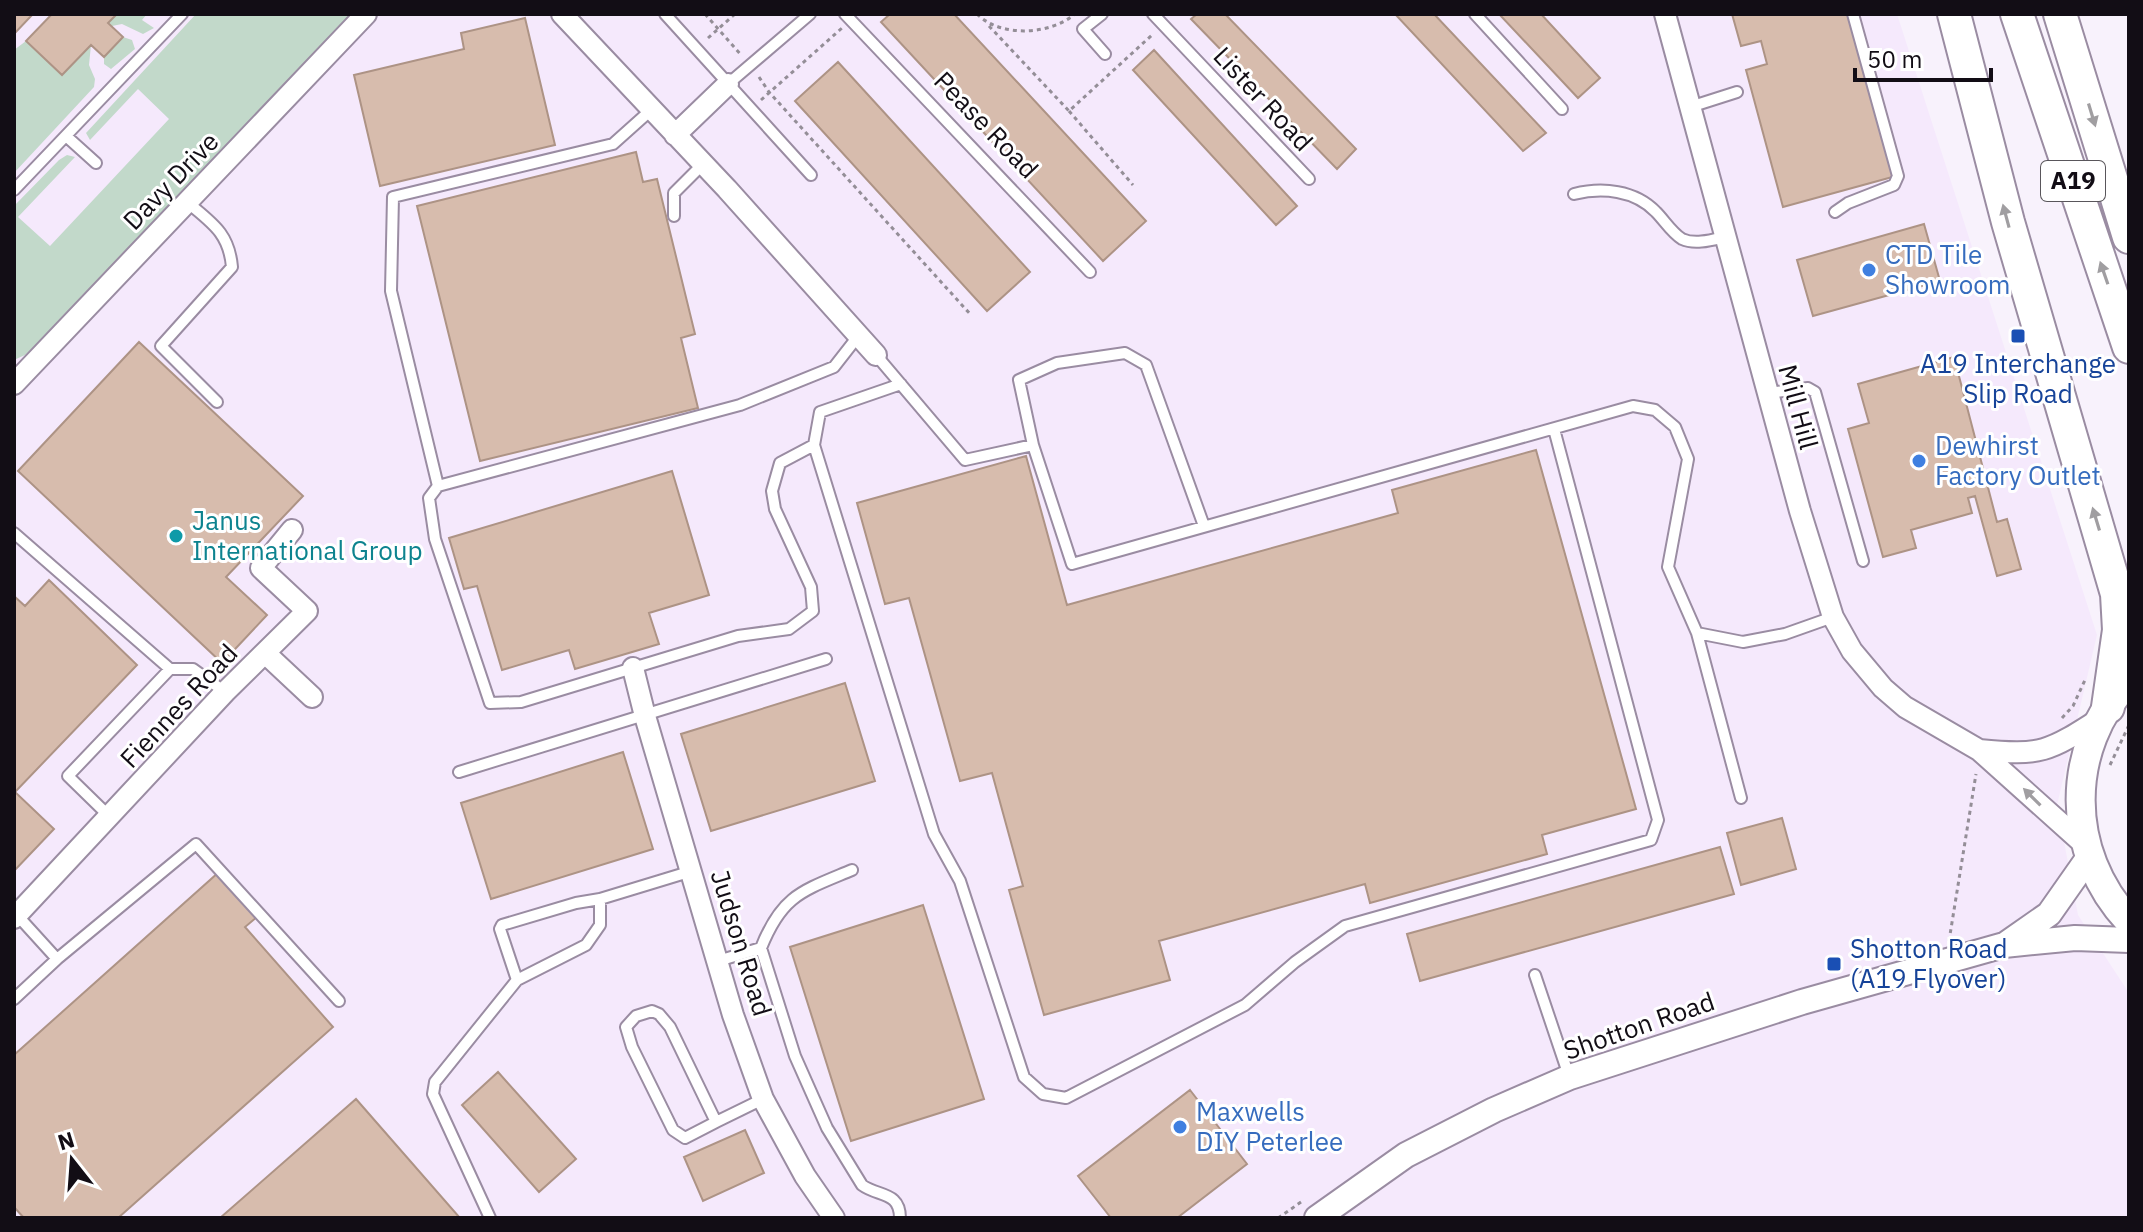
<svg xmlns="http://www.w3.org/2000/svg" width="2143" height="1232" viewBox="0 0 2143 1232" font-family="'IBM Plex Sans',sans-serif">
<rect width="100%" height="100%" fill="#f8f2fc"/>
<path fill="#f5e9fc" d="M14 14H1897L2097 635 2057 805 2078 915 2129 993V1218H14Z"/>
<path fill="#c2d9ca" d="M117 14H147L142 20 154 28 143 34 122 24 112 26 108 23Z
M196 14H351L54 328 25 355 14 360V206L59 160 67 155 75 157 18 217 50 246 169 119 138 89 90 140 86 133Z
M123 37 132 40 135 49 111 69 104 64V57Z
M26 41 62 75 91 45 89 65 95 79 94 87 14 173V50Z"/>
<path fill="#d7bcad" stroke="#ad9385" stroke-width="2" d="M14 14H33L14 34Z
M52 14H117L108 23 123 37 104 57 91 45 62 75 26 41Z
M890 14H954L1146 221 1103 261 881 22Z
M1197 14H1225L1356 149 1337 169 1191 19Z
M1395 14H1434L1546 133 1523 151Z
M1499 14H1541L1600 78 1578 98Z
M1732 14H1851L1896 176 1783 207 1746 70 1767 64 1761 41 1741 46Z
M525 18 555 145 380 186 354 75 464 49 461 33Z
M1154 50 1297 206 1276 225 1133 70Z
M838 62 1030 272 987 311 795 101Z
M636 152 643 182 657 179 695 334 681 338 698 408 480 461 417 206Z
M1924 224 1940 281 1813 316 1797 260Z
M139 342 303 496 226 577 267 615 222 663 18 471Z
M1954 357 1997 522 2007 519 2021 569 1997 576 1975 496 1968 498 1972 513 1911 530 1916 548 1883 557 1848 429 1869 423 1858 384Z
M1536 450 1636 809 1542 835 1547 854 1370 903 1365 884 1159 941 1170 980 1044 1015 1009 890 1023 886 992 773 960 781 909 598 885 604 857 503 1026 456 1067 605 1398 513 1392 490Z
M672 471 709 595 649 613 659 644 575 669 569 650 502 670 477 586 464 589 449 538Z
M49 580 137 665 15 792 54 829 14 871V596L25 606Z
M845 683 875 781 711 831 681 734Z
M623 752 653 849 491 899 461 803Z
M1782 818 1796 869 1741 885 1727 833Z
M1720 847 1734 894 1420 981 1407 934Z
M219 872 258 916 245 927 333 1027 118 1218H24L14 1207V1055Z
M923 905 984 1099 851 1141 790 947Z
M498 1072 576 1159 539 1192 462 1105Z
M1190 1090 1247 1164 1177 1218H1111L1078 1176Z
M356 1099 460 1218H220Z
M745 1130 764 1173 703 1201 684 1157Z"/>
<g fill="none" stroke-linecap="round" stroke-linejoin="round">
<defs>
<path id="service" d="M665 14 811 175
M845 14 1090 272
M1102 14 1083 29 1105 54
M1153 14 1309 179
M1475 14 1562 109
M728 84 810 14
M1690 107 1737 92
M651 110 613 144 393 197 391 291 438 486 740 405 834 367 859 335
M66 136 96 163
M14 190 182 14
M1574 194C1602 187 1635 190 1656 212 1664 220 1672 233 1682 239 1695 245 1712 240 1725 237
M187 202C212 223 229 233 232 267L161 346 217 402
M1835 212 1848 203 1894 185 1898 176 1853 14
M674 216V193L703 164
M876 355 965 460 1033 445 1072 564 1633 406 1655 410 1675 427 1688 459 1668 567 1697 633 1743 642 1785 634 1833 617
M901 384 820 412 814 445 934 834 960 881 1024 1077 1043 1094 1066 1098 1245 1005 1295 962 1345 926 1651 840 1658 820 1554 429
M1768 393 1808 388 1815 392 1863 561
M1033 445 1019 380 1057 363 1125 353 1146 365 1204 526
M438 486 429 498 435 539 490 703 521 702 738 636 789 629 813 611 811 587 775 509 772 491 780 463 814 445
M14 533 170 669
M1697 633 1741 798
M459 772 826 659
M110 817 68 776 170 669H193L225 692
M600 899V925L586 945 517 980 500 929 502 925 576 903 600 899 692 871
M17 915 57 959 196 844 339 1001
M761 948C782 895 802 891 852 870
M718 961 761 948 795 1056 827 1128 862 1185C878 1197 900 1191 900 1218
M1535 975 1569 1076
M14 999 57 959
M716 1122 685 1138 673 1130 632 1047 626 1027 636 1016 652 1011 659 1014 670 1027 716 1122 763 1099
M490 1218 433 1094 435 1082 517 980"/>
<path id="minor" d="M562 14 727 189 876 355
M1665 14 1800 511 1833 617 1852 651 1883 688 1905 707 1979 750 2085 845
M675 135 728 84
M14 384 366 14
M265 653 312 697
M633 668 645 716 733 1015 763 1099 805 1176 834 1218
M1979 750C2042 756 2048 752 2101 718
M14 918 225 692 307 611 261 568 292 530"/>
<path id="tertiary" d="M2006 944 2049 914 2089 857
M1317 1218 1406 1155 1494 1110 1570 1077 1802 1002 2004 945 2075 938 2129 940"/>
<path id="secondary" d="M2129 680C2064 748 2065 853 2129 921"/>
<path id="trunk" d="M1954 14 2008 222 2117 594 2119 630 2108 707
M2017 14 2129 347
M2060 14 2129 237"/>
</defs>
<use href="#service" stroke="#9a8ca2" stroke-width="14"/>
<use href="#minor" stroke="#9a8ca2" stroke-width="24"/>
<use href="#tertiary" stroke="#9a8ca2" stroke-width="28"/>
<use href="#secondary" stroke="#9a8ca2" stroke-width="32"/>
<use href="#trunk" stroke="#9a8ca2" stroke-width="36"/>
<path stroke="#948e97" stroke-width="3" stroke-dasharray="4 4" stroke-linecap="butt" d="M705 14 742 56
M977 14C1001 38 1050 35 1075 14
M989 26 1069 111 1152 35
M708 38 735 14
M759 77 769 92 971 315
M761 100 842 28
M1069 111 1133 185
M2062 718 2073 706 2085 680
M2110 765 2129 725
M1949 941 1976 774
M1278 1218 1304 1200"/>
<use href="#service" stroke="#fff" stroke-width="10"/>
<use href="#minor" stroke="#fff" stroke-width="20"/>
<use href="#tertiary" stroke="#fff" stroke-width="24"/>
<use href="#secondary" stroke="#fff" stroke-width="28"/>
<use href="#trunk" stroke="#fff" stroke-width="32"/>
</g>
<defs><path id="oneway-solid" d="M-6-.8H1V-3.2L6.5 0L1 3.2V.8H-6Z" transform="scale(2)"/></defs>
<g fill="#a09ea1">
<use href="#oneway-solid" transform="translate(2092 115) rotate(73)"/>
<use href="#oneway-solid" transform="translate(2006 216) rotate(-105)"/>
<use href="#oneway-solid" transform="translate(2104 273) rotate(-109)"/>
<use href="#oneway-solid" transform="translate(2096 519) rotate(-107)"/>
<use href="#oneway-solid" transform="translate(2032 797) rotate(-135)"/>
</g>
<g fill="#3f7fe0" stroke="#fff" stroke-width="3">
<circle cx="1869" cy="270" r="8"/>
<circle cx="1919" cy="461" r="8"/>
<circle cx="1180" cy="1127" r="8"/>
</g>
<g fill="#1a4fb4" stroke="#fff" stroke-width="3">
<rect x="2010" y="328" width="16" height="16" rx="4"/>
<rect x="1826" y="956" width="16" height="16" rx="4"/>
</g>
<circle fill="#0f9aa8" stroke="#fff" stroke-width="3" cx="176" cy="536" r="8"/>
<g text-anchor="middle" stroke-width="6" stroke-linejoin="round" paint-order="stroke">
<rect fill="#fff" stroke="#59565b" stroke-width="2" x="2041" y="161" width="64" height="40" rx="6"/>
<g font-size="24" font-weight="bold" fill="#120d15">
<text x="2073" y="189">A19</text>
</g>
<g font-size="26" fill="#120d15" stroke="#fff">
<text transform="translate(1263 99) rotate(47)" y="9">Lister Road</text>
<text transform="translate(986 125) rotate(46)" y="9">Pease Road</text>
<text transform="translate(171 181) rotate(-46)" y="9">Davy Drive</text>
<text transform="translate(1798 407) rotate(75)" y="9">Mill Hill</text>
<text transform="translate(179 706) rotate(-47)" y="9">Fiennes Road</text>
<text transform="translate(741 943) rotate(73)" y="9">Judson Road</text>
<text transform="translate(1639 1026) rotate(-19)" y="9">Shotton Road</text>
</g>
<g font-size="26" fill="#366cbe" stroke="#fff" text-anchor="start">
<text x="1885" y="264">CTD Tile<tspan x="1885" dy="30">Showroom</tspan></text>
<text x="1935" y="455">Dewhirst<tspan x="1935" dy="30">Factory Outlet</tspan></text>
<text x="1196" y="1121">Maxwells<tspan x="1196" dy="30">DIY Peterlee</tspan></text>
</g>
<g font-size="26" fill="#164399" stroke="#fff">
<text x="2018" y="373">A19 Interchange<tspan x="2018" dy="30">Slip Road</tspan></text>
<text x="1850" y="958" text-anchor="start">Shotton Road<tspan x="1850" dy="30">(A19 Flyover)</tspan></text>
</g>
<g font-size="26" fill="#0d838f" stroke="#fff" text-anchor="start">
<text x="192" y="530">Janus<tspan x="192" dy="30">International Group</tspan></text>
</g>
</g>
<rect width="2143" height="1232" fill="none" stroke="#120d15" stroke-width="32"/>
<g transform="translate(72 1160) rotate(343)" stroke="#ffffff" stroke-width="6" paint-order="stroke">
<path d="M0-6L14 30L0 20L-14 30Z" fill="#120d15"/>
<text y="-12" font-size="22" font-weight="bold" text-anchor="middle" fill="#120d15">N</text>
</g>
<path d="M1855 68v12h136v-12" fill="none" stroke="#120d15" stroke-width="4"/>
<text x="1867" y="68" font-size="24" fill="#120d15" stroke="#ffffff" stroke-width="6" paint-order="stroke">50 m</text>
</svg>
